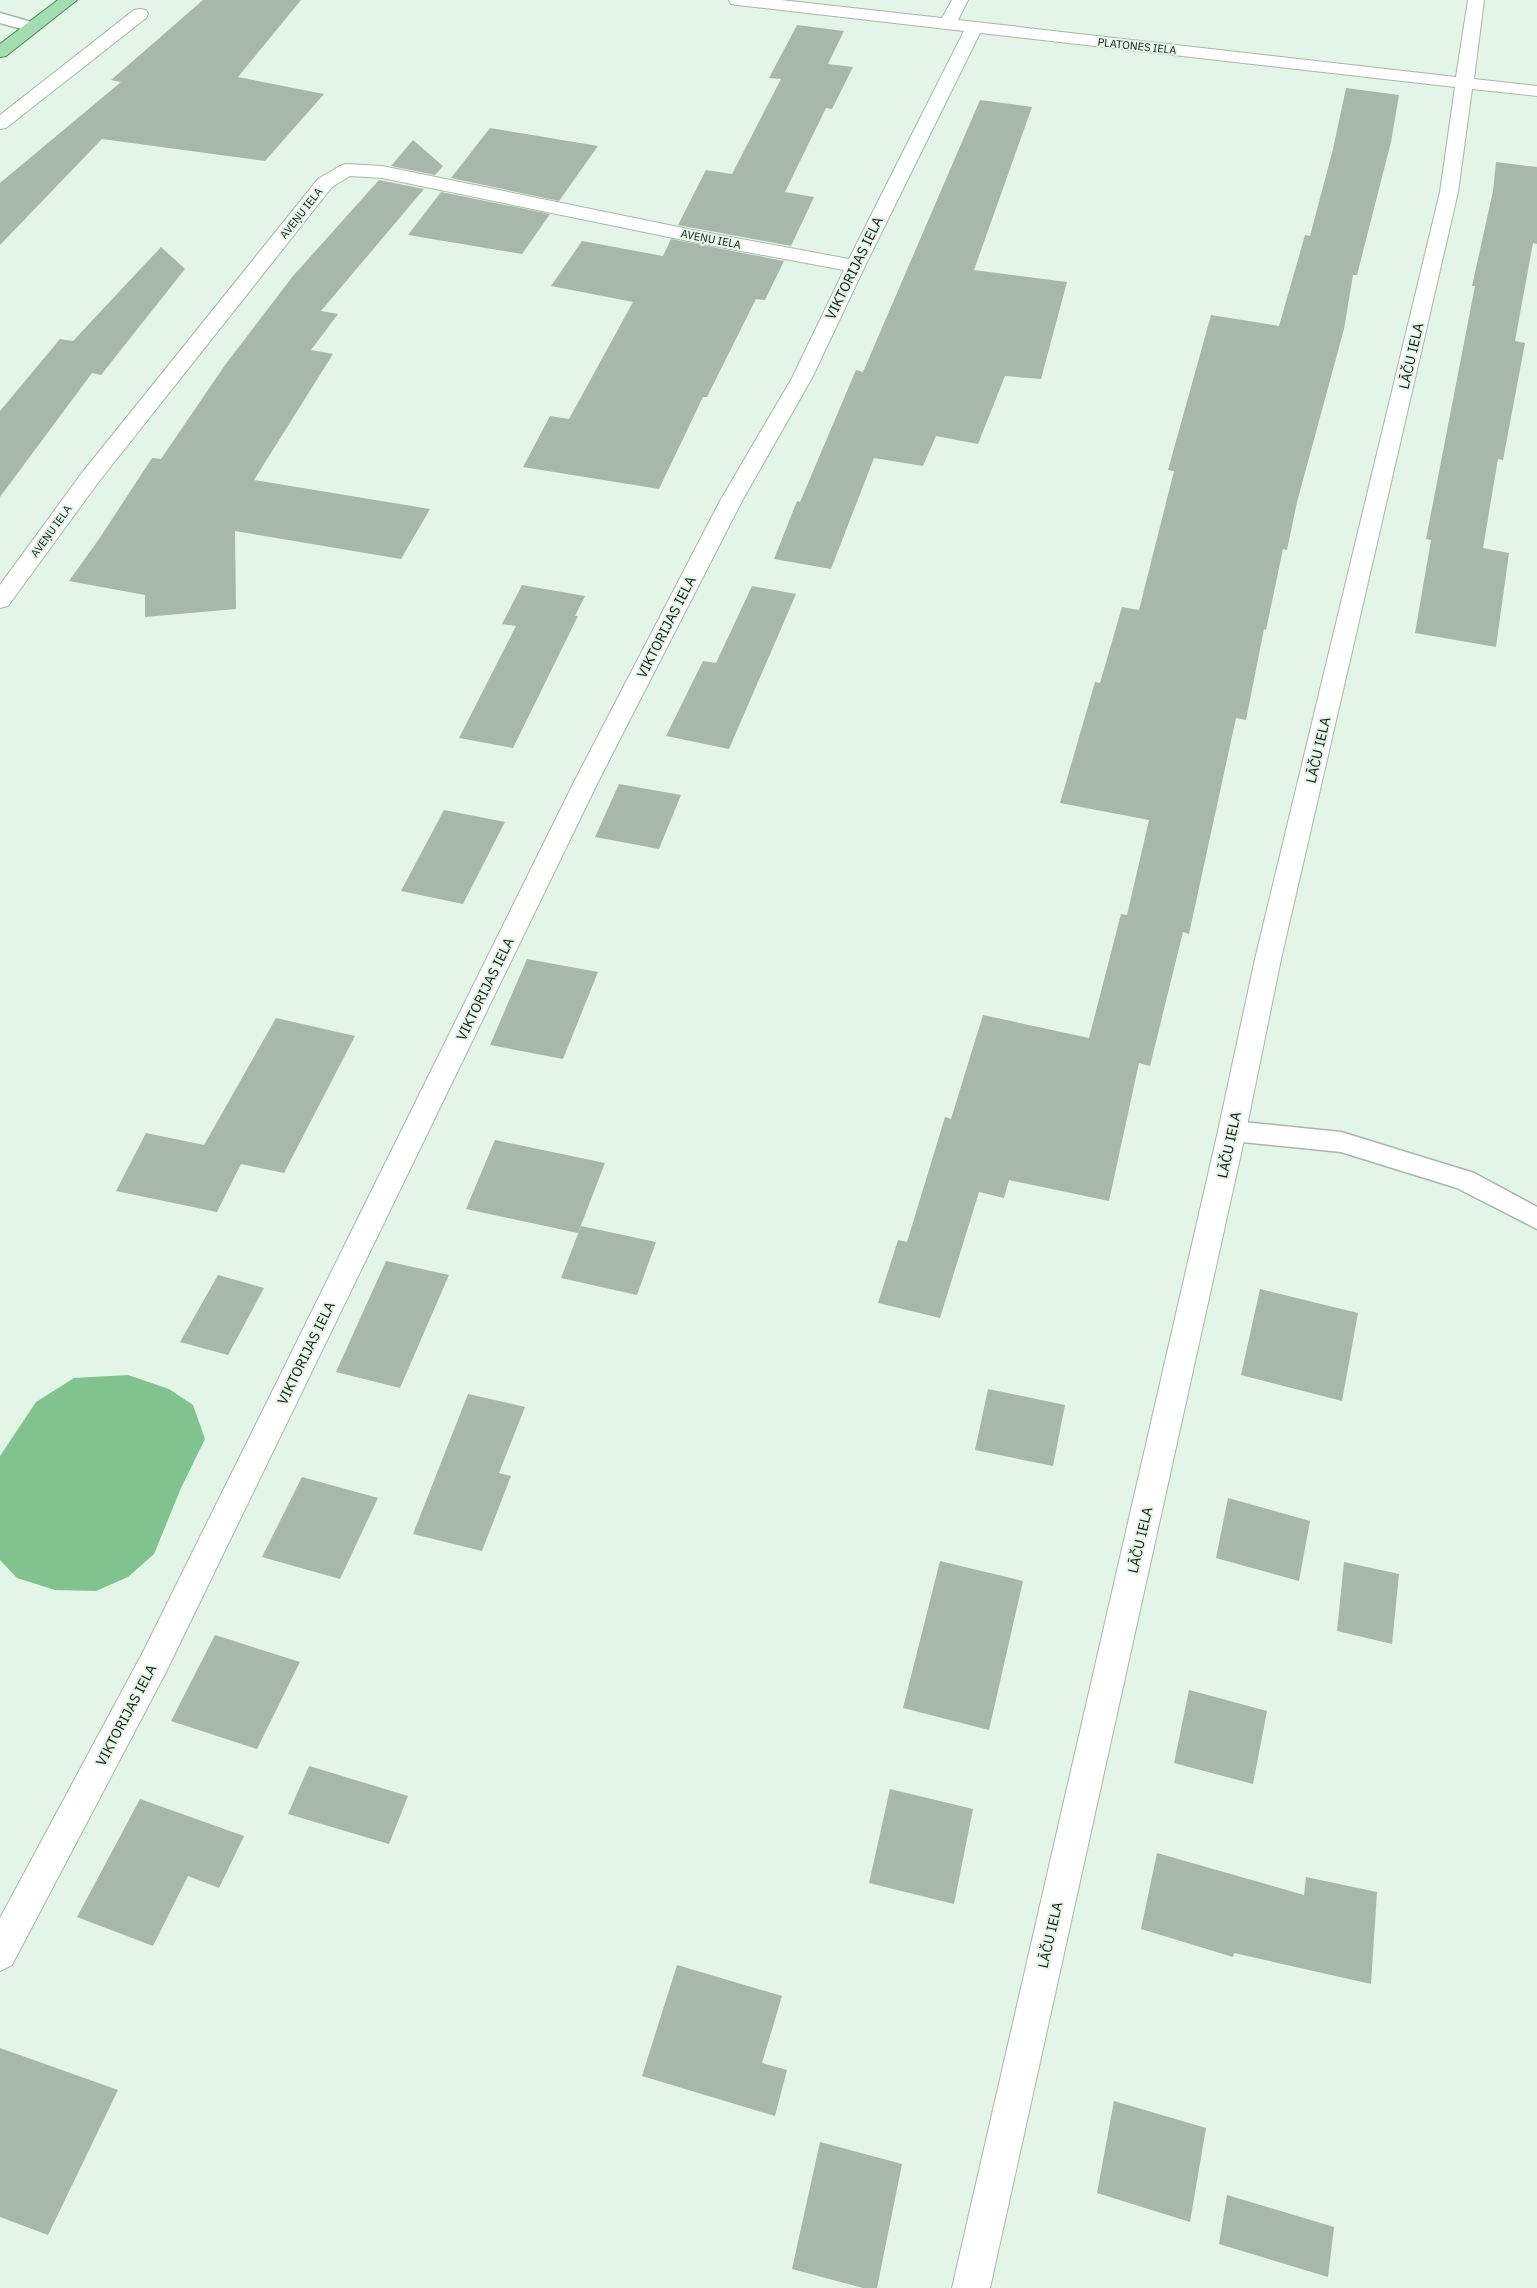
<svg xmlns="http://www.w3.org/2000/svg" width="1537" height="2288" viewBox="0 0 1537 2288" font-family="'IBM Plex Sans',sans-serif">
<rect width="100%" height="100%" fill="#e3f5e6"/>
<path fill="#80c38e" d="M128 1375 169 1389 193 1405 205 1439 181 1488 154 1554 128 1577 96 1591 55 1590 17 1578 0 1560V1456L36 1402 74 1378Z"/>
<path fill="#a7b8aa" d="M203 0H301L238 77 324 94 265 161 102 139 0 245V183L121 82 111 80Z
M797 25 844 31 828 64 853 67 832 109 826 108 785 192 814 197 791 246 678 225 706 170 732 174 781 79 769 78Z
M1346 88 1399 95 1391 142 1357 275H1353L1344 329 1297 502 1287 550 1283 549 1266 630 1264 629 1246 720 1236 718 1189 934 1183 932 1150 1066 1139 1063 1109 1201 1009 1180 1004 1198 979 1192 940 1318 878 1303 898 1240 907 1242 945 1117 951 1119 983 1015 1089 1038 1121 914 1127 915 1149 820 1060 803 1095 682 1100 683 1122 607 1139 610 1174 471 1168 470 1211 315 1279 326 1305 235 1310 236 1333 149Z
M980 100 1032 107 974 270 1067 282 1041 379 1005 376 978 444 936 436 923 466 874 458 831 569 774 559 797 501 800 502 856 370 863 372Z
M490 128 598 146 559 201 451 178Z
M413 140 443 166 435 175 391 166Z
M1496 162 1537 167V244L1533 243 1515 341 1525 343 1503 460 1498 459 1483 548 1509 553 1496 647 1415 633 1431 540 1426 539 1475 286H1472L1493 191Z
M379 180 424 189 321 311 338 314 311 350 333 354 254 480 430 509 401 559 235 531 236 609 145 617V595L69 581 99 539 152 458 161 459 225 365 293 276Z
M441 192 550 214 522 254 408 235Z
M671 239 784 261 765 300 756 299 707 397H703L659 489 523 467 550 416 569 419 633 302 551 286 582 241 663 256Z
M161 247 185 269 101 375 92 373 0 497V411L60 339 73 341Z
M522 585 585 596 575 616H578L513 748 459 738 516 626 502 624Z
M752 586 796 594 729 749 666 736 703 661 716 663Z
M619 784 681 795 659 849 595 837Z
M444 810 505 822 463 904 401 891Z
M527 959 598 972 563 1059 490 1045Z
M276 1018 355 1036 284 1173 241 1164 217 1212 116 1191 146 1133 204 1145Z
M495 1140 605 1163 578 1233 466 1209Z
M581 1226 656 1242 637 1295 561 1278Z
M386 1261 449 1275 400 1388 336 1372Z
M218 1275 264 1288 228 1355 180 1342Z
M1260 1289 1358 1313 1342 1401 1241 1375Z
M988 1389 1065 1405 1053 1466 975 1450Z
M468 1394 525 1407 499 1473 511 1476 482 1551 413 1534Z
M302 1477 378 1498 340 1579 262 1557Z
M1228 1498 1310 1521 1299 1581 1216 1558Z
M940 1561 1023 1581 989 1730 903 1708Z
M1344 1562 1399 1574 1392 1644 1337 1631Z
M215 1635 300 1662 257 1749 171 1721Z
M1189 1690 1267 1711 1253 1784 1174 1763Z
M309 1766 408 1796 389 1844 288 1814Z
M890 1789 973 1809 954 1904 869 1883Z
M140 1799 244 1836 219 1888 188 1876 153 1946 77 1917Z
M1157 1853 1304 1895 1306 1877 1377 1892 1371 1984 1234 1953 1233 1957 1141 1929Z
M677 1965 782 1996 762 2063 787 2070 775 2116 642 2076Z
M0 2048 118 2090 48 2235 0 2217Z
M1114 2101 1206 2128 1190 2222 1097 2193Z
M820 2142 902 2164 877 2288H863L792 2269Z
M1227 2195 1334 2227 1328 2277 1219 2244Z"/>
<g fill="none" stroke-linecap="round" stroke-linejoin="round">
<defs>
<path id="lane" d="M0 13 38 24 41 27 38 30 33 32 0 23Z
M1232 1121 1341 1132 1474 1173 1537 1207V1229L1457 1188 1341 1152 1232 1141 1223 1138 1220 1131 1223 1124Z"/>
<path id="street" d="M729 0H781L942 18 952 0H968L958 20 1456 77 1468 0H1484L1474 79 1537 86V96L1472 89 1458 192 1281 959 1246 1131 990 2288H952L1218 1131 1255 959 1440 192 1455 87 980 33 865 266 812 378 742 501 599 780 165 1674 12 1965 0 1971V1918L143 1652 575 780 720 501 792 378 844 270 693 242 382 178 350 176 332 187 97 484 8 606 0 608V585L81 474 318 179 340 166 346 164 382 166 693 230 849 259 964 31 737 5 731 4Z
M140 9 146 10 148 14 146 18 6 128 0 129V115L134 10Z"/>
<path id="primary" d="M58 0H77L6 56 0 57V44Z"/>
</defs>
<use href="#lane" stroke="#a6b7a8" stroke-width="3"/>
<use href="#street" stroke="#a6b7a8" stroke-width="2"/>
<use href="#primary" stroke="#498959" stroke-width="2"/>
<use href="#lane" fill="#fff" fill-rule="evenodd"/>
<use href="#street" fill="#fff" fill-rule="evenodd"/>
<use href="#primary" fill="#a4ddb2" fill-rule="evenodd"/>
</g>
<g text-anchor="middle" stroke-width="4" stroke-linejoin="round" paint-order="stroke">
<g font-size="11" fill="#121813" stroke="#e3f5e6">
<text transform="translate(1137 46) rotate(6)" y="4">PLATONES IELA</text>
<text transform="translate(301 213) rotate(-52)" y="4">AVEŅU IELA</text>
<text transform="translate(711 239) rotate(11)" y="4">AVEŅU IELA</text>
<text transform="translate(51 531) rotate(-54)" y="4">AVEŅU IELA</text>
</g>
<g font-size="14" fill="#121813" stroke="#e3f5e6">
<text transform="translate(854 268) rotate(-64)" y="5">VIKTORIJAS IELA</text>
<text transform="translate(1411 356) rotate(-77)" y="5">LĀČU IELA</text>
<text transform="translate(666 627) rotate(-63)" y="5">VIKTORIJAS IELA</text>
<text transform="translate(1318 750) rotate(-77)" y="5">LĀČU IELA</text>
<text transform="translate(485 989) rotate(-64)" y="5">VIKTORIJAS IELA</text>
<text transform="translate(1229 1145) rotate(-78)" y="5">LĀČU IELA</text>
<text transform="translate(306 1353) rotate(-64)" y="5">VIKTORIJAS IELA</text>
<text transform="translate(1140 1540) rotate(-77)" y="5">LĀČU IELA</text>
<text transform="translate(126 1715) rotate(-62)" y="5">VIKTORIJAS IELA</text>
<text transform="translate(1050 1935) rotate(-77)" y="5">LĀČU IELA</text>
</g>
</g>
</svg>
